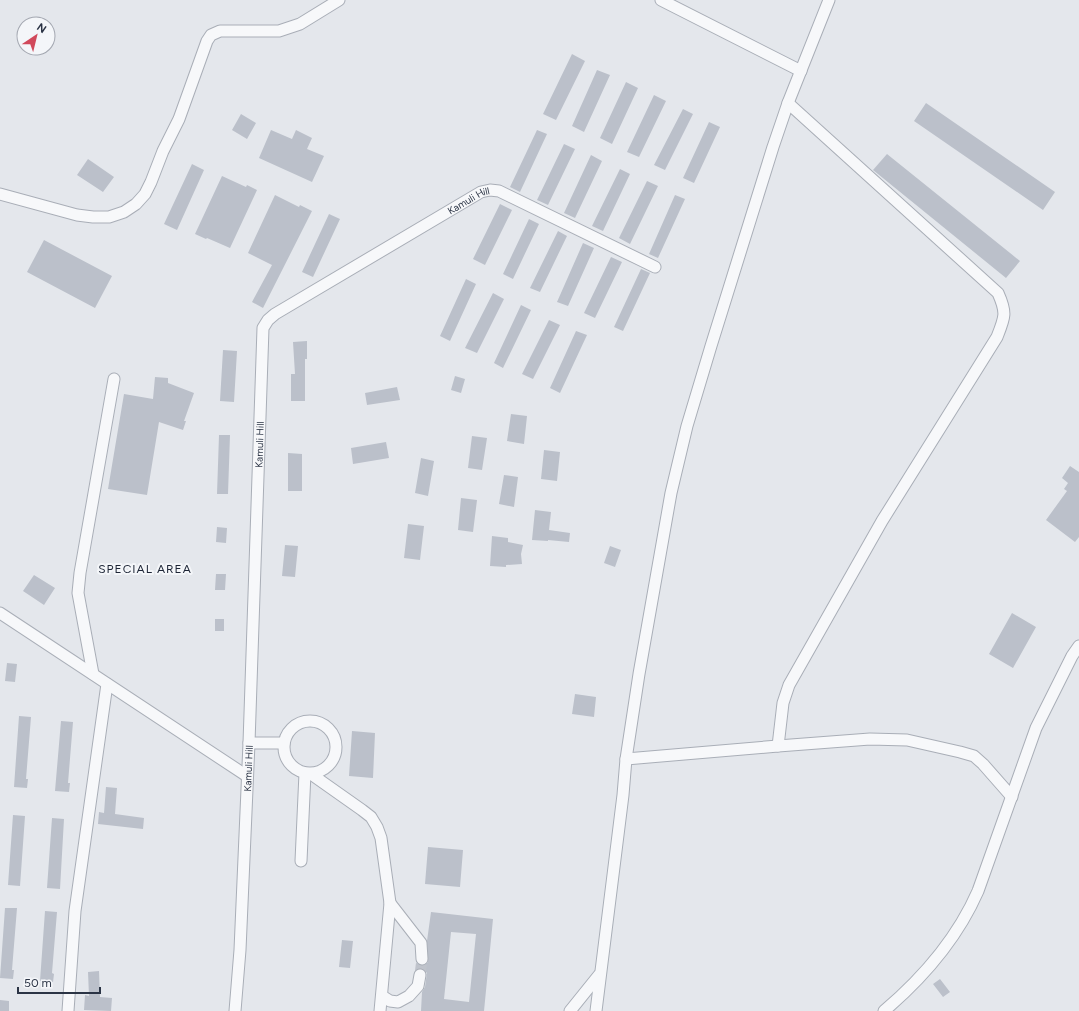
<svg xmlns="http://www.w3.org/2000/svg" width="1079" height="1011" viewBox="0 0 1079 1011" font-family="Figtree,sans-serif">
<rect width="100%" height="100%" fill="#e4e7ec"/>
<path fill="#bbc0ca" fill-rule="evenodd" d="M572 54 585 61 556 120 543 114Z
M597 70 610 75 584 132 572 126Z
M626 82 638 88 612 144 600 138Z
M654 95 666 101 639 157 627 152Z
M926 103 1055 192 1043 210 914 121Z
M683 109 693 114 665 170 654 165Z
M241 114 256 123 247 139 232 130Z
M709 122 720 127 694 183 683 178Z
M271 130 292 139 296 130 312 138 307 149 324 156 312 182 259 158Z
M537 130 547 134 520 192 510 187Z
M564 144 575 149 548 205 537 200Z
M887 154 1020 261 1006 278 873 170Z
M591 155 602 161 575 218 564 213Z
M88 159 114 177 103 192 77 175Z
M192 164 204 170 177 230 164 224Z
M620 169 630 174 603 231 592 226Z
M222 176 246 187 247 185 257 190 230 248 207 238 206 239 195 234Z
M647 181 658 186 630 244 619 238Z
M275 195 299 207 300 205 312 211 263 308 252 302 272 265 248 253Z
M675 195 685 199 658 258 649 254Z
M500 204 512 210 485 265 473 259Z
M329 214 340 219 313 277 302 272Z
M529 219 539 224 513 279 503 274Z
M558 231 567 236 540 292 530 288Z
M44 240 112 276 95 308 27 272Z
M583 243 594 248 568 306 557 302Z
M611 257 622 262 595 318 584 313Z
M641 269 650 273 623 331 614 327Z
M466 279 476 284 450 341 440 336Z
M493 293 504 299 477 353 465 348Z
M521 305 531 310 503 368 494 363Z
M549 320 560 325 533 379 522 374Z
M576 331 587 335 560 393 550 388Z
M307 341V359H305V401H291V374H295L293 342Z
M223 350 237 351 234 402 220 401Z
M455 376 465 379 461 393 451 390Z
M155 377 168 378V383L194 393 184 421H186L183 430 159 422 147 495 108 489 124 394 153 399Z
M397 387 400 400 367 405 365 393Z
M511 414 527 416 524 444 507 441Z
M219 435H230L228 494H217Z
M472 436 487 438 482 470 468 468Z
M386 442 389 458 353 464 351 448Z
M544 450 560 452 557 481 541 479Z
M288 453 302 454V491H288Z
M421 458 434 461 428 496 415 493Z
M1070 466 1079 472V537L1075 542 1046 520 1067 491 1064 489 1068 483 1062 478Z
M504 475 518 477 514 507 499 504Z
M461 498 477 500 473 532 458 530Z
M535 510 551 512 549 530 570 533 569 542 548 540V541L532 540Z
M408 524 424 526 420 560 404 558Z
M217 527 227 528 226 543 216 542Z
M492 536 508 538V542L523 545 521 554 522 564 506 565V567L490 566Z
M285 545 298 546 295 577 282 576Z
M610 546 621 550 615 567 604 563Z
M216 574H226L225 590H215Z
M34 575 55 588 44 605 23 591Z
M1012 613 1036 627 1013 668 989 654Z
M215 619H224V631H215Z
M7 663 17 664 15 682 5 681Z
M575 694 596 697 594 717 572 714Z
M19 716 31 717 26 779H28L27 788 14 787Z
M61 721 73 722 68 783H70L69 792 55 791Z
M352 731 375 733 373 778 349 776Z
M106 787 117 788 115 814 144 818 143 829 98 824 99 812 104 813Z
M13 815 25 816 20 886 8 885Z
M52 818 64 819 60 889 47 888Z
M428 847 463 850 460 887 425 884Z
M5 908H17L12 970H14L13 979 0 978Z
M45 911 57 912 52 973 54 974 53 982 40 981Z
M431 912 493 919 484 1011H421L422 992 425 987 427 973 422 968 416 970V963L423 966 428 962 427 941ZM451 932 476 934 469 1002 444 999Z
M342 940 353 941 350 968 339 967Z
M99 971 100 997 112 998 111 1011 84 1010 85 995 89 996 88 972Z
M940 979 950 992 943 997 933 984Z
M0 1000 9 1001V1011H0Z"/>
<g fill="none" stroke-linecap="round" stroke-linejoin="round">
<path stroke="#bfc3cb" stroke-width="11" stroke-dasharray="11 5.5" stroke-linecap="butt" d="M420 975 422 959"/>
<defs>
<g id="minor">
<path d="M661 0 801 71"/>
<path d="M0 194 77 215 93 217H109L124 212 136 204 145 194 151 182 163 151 179 119 207 41 211 35 220 31H279L300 24 339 0"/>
<path d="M0 613 247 776"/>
<path d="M93 674 78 593 80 573 114 379"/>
<circle cx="310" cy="747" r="26"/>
<path d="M249 743H284"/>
<path d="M778 746 783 703 789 685 882 521 997 337C1005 317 1007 313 998 293L788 103"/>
<path d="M626 759 778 746 870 739 907 740 960 752 974 756 983 764 1012 797"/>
<path d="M311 774 362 810 371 817 377 827 381 838 390 903 380 1011"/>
<path d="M301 861 305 773"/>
<path d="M390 903 421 943 422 959"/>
<path d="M382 996 390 1001 398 1002 409 996 418 986 420 975"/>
<path d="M68 1011 75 911 107 684"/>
<path id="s1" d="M235 1011 240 950 249 743 263 328 268 320 275 314 481 192 490 190 499 191 655 267"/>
<path d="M570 1011 599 975"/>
<path d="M596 1011 623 795 626 759 639 674 671 493 687 426 711 346 773 147 788 103 829 0"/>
<path d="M884 1011C924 977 957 939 978 891L1036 728 1072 656 1079 646"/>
</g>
</defs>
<use href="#minor" stroke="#a9aeb7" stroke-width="13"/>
<use href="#minor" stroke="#f7f8fa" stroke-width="11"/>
</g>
<g text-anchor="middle" stroke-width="4" stroke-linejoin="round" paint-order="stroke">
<g font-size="10" fill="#2b3445" stroke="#f4f6f9">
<text dy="4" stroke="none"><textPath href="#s1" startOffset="927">Kamuli Hill</textPath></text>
<text dy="4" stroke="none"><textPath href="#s1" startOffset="567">Kamuli Hill</textPath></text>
<text dy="4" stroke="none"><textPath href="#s1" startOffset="243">Kamuli Hill</textPath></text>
</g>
<g font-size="12" letter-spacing="1" fill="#1d2536" stroke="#f4f6f9">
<text x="145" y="573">SPECIAL AREA</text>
</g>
</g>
<g transform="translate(36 36) rotate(35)"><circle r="19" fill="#f4f6f9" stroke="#a4a8b1"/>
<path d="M0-3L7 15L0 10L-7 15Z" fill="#d1495b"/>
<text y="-6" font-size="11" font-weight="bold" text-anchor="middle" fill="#2b3445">N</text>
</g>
<path d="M18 987v6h82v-6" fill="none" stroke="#2b3445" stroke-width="2"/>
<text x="24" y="987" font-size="12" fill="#2b3445" stroke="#f4f6f9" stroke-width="3" paint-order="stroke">50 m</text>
</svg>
